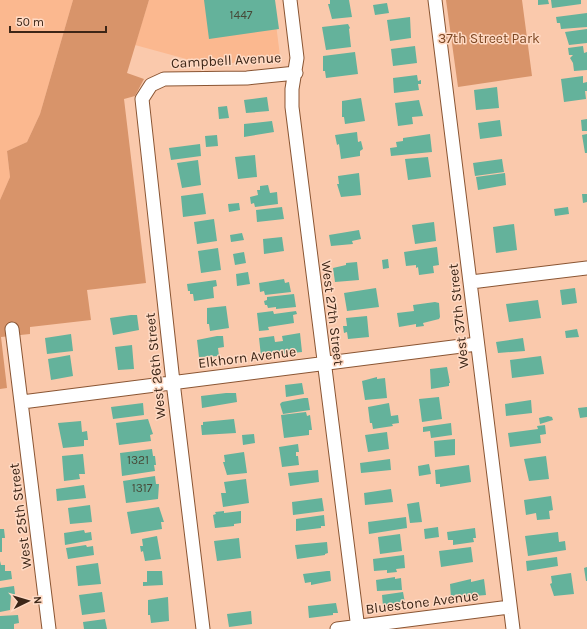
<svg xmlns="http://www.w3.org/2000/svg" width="587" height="629" viewBox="0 0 587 629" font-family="Karla,sans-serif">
<rect width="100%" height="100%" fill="#fac9ac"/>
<path fill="#fbb88f" d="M0 0H73L40 114 27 142 7 151 10 177 0 200Z
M149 0H273L280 56 212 66 135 45Z"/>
<path fill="#d8946a" d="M73 0H149L127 73 144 79 135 96 124 99 146 283 87 290 91 320 30 327V334L1 337 7 388 0 389V200L10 177 7 151 27 142 40 114Z
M446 0H522L532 76 458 87Z"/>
<path fill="#64b29b" d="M204 0H275L279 29 209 39Z
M330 0H349L352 17 332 19 328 4H330Z
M538 0H548L549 4 538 5Z
M551 0H581V4L552 8Z
M387 3 389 13 375 15 373 5Z
M587 13V27L561 29 560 23H557L556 17Z
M410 17 411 38 390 41 387 20Z
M348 24 350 28 349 29 351 47 326 50 322 27Z
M587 29V43L569 45 565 32Z
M415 46 417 63 393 66 391 49Z
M583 46 584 53 587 52V70L574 71 573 63 570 58 573 55H569L568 48Z
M355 52 358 74 326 78 325 71H323V56Z
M417 75 418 81 421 80V84H418L419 90 394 93 393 78Z
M583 76V83L587 82V91H585L586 99 564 102 561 79Z
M497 87 499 108 476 110 474 90Z
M267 97 269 111 246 113 244 100Z
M361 98 365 121 345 124 344 117H342V101Z
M419 100 423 116 412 117 413 124 398 126 395 103Z
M227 106 229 118 219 119 218 107Z
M587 119V131H582L581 120Z
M500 120 502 136 480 139 478 123Z
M272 121 274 132 244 137V124Z
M357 132 358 142 361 141 363 149 360 151V156L341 159 339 144 337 145 335 135Z
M430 134 432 152 391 156 390 148 397 147 396 142 403 141V138Z
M587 134V153H585L582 135Z
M217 135 218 146 206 147 205 136Z
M200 144 201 156 171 160 169 148Z
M255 155 257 177 238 179 235 157Z
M428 157 431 177 408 180 405 159Z
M502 159 504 172 475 176 473 163Z
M198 160 201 185 182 188 177 163Z
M359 173 361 195 341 197 337 184H339L338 176Z
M505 173 506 185 478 190 476 177Z
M268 185 270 193 277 192 278 204 255 207 254 203 251 204 250 197 258 195 257 190H260V186Z
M203 193 206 214 183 217 181 196Z
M582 194H587V202L583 203Z
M239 203 240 210 229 212 228 204Z
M282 207 284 219 257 222 256 210Z
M568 207 569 214 555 216 554 209Z
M214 219 217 241 197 244 194 222Z
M434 222 436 241 415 244 412 225Z
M514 224 517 250 496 253 493 227Z
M359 230 361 239 352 241 353 244 331 246 329 235Z
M242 233 244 240 231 242 230 235Z
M282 237 284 251 264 254 263 239Z
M437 247 439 265 433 266 434 273 419 275 418 267 416 268V265L406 266 404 252Z
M218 248 221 270 201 273 198 251Z
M244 252 246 263 235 265 233 254Z
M388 259 389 268 383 269 382 260Z
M357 262 359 280 335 282 333 268 346 265V263Z
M248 272 250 284 237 286 236 274Z
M284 279 285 283 289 282 291 292 265 295 264 291 260 292 259 283Z
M216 280 217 286 213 287 214 298 194 301 193 294H190V291H188L187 284Z
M376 288 379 307 347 311 344 293Z
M575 288 577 303 562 305 560 290Z
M294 294 296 307 276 309V307L268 308 267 305H265L264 301 267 300V297Z
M538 300 541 318 509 322 506 304Z
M435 302 439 303 440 317 439 319 423 323 424 326 416 327V324L399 327 397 313 414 311 413 305Z
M226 306 229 328 210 331 209 324H207V308Z
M273 311 274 314 296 311 297 314 293 315 294 323 268 327 269 330 259 331 257 313Z
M131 315H137L139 330 113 335 110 318Z
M367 316 369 337 348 339 347 332 344 333 343 326H347L346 318Z
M577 329 579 337 566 338 565 331Z
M300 333 302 352 261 356 259 338 274 336 275 342 283 341 282 336Z
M71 334 73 351 47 354 45 338Z
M217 336H223L224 347 218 348 219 356 199 357 197 340Z
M523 338 525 351 498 353 496 342Z
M132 345 134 369 118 370 115 347Z
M70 355 73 376 51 380 48 359Z
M541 356 544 374 512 378 510 360Z
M447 367 450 383H449V386L431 389 430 369Z
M377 377V379L385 378 387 398 365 400 362 381Z
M302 383 304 394 286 397 285 385Z
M226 393H236L237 402 202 408 201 396Z
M439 397 442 419 422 422 419 399Z
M304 398H308L310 410 283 414 280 404 282 402Z
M531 400 532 413 506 416 505 404Z
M143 403 144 415 113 419 111 407Z
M389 403 391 416 398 415 399 423 392 424 393 426 373 429 372 423H370L368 407Z
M587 407V417L580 418 578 408Z
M306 412 307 416 310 415 312 430H309V435L284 438 281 415Z
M548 416 552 417 553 420 540 424 539 418Z
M148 419 153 434 150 435 151 441 119 445 116 423Z
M234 419 236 433 202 435 201 425H203V422Z
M81 421 82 432 87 431 88 440H84V446L63 448 58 423Z
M451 423 452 435 431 438 430 431 423 432V427Z
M545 425 546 434 540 435 541 443 510 447 508 433 538 429 537 426Z
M387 432 389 449 368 452 365 435Z
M254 434 255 443 243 445 242 435Z
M455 439V455L435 457 434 441Z
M298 444 299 452H296V456H298L299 465 282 467 279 447Z
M152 449 153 456H155L156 465H154L155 471 122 476 120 453Z
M244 452 247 473 227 475 223 462H225L224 455Z
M83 454 85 474H79L80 479 64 481 62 456Z
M546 456 549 479 529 481 524 459Z
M390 459 391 470 361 473 360 463Z
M429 464 431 474 419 476 418 466Z
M469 465 471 482 440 487V484H436L435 470Z
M318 470 319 482 290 486 288 473Z
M155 476 156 484H159L158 499 126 503 123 481Z
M246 479 249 503 223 507 221 493H226L224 482Z
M84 485 86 498 57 501 56 489Z
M391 489 393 502 365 505 364 493Z
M551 496 553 510 549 511 550 519 537 520 536 513 526 515 524 500Z
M322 498 324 511 293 515 292 502Z
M419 502 422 522 410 523 407 504Z
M90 505 92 522 70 524 68 508Z
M159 507 164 522H161L162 529 131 534 127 512Z
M224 511V513L241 511V523L234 524V526L215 528 213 515 216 514 215 512Z
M324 515 325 526H321V528L296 531V519Z
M406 517 407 528 369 534 368 522Z
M438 527 439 537 425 539 424 529Z
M475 528 476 538H473L474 542 453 545V540H448L447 532Z
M0 529H4L5 538H2V552H0Z
M84 530 85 533 91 532 92 540 65 545 64 533Z
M558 532 559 542 565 541 566 550 528 556 525 536Z
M400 534 402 551 380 554 378 537Z
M157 536 161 559 145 561 143 551 141 552 140 546H143L142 539Z
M239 538 241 558 217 561 214 541Z
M327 542 328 553 325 554V555L297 559 295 545Z
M86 545 87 547 93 546 94 555 68 559 66 548Z
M471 547 473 562 441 567 439 551Z
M404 555 405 568 396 569 397 572 387 573V570L374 571 373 559Z
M557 557 558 566 527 571 526 561Z
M0 561 1 565H5V571H11L12 579 0 581Z
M98 563 101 584 78 586 76 566Z
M587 567V581H586L584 568Z
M147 571H162L163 585 143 586V582H147Z
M327 571H330L331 581 311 585V582L305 583 303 574Z
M571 573 574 594 554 596 550 584 552 583 551 576Z
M395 577V579L401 578 402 590 377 591 376 580Z
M471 579V582L484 579 486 595 451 598 450 584Z
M14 586 15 594 11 595 10 610 0 612V588Z
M102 592 105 612 82 615 79 595Z
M403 592 405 603 383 606 382 595Z
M168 597 169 621 151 623 150 615H148V600Z
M336 603 338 613H333V615L309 618 308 606Z
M251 611 252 624 229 627 227 614Z
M18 615 19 623 14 624V629H0V616Z
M105 619 107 629H84L83 622Z"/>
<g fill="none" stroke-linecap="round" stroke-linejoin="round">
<defs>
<path id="street" d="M290 0 297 58 292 89V107L358 629
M435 0 513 629
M471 282 587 268
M12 329 49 629
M22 402 477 344
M203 629 173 382 142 99 151 85 164 79 247 78 296 73
M337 629 510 607"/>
</defs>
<use href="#street" stroke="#8a5533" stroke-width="15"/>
<use href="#street" stroke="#fff" stroke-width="13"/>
</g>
<g text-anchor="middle" stroke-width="3" stroke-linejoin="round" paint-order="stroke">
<g font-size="12" fill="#474938">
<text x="241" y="19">1447</text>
<text x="138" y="464">1321</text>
<text x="142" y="492">1317</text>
</g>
<g font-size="14" fill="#7e4823" stroke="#ffdac4">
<text x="489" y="43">37th Street Park</text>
</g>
<g font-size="14" fill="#3d2617" stroke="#ffdac4">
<text transform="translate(226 60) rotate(-3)" y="5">Campbell Avenue</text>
<text transform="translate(333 313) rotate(83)" y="5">West 27th Street</text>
<text transform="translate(458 316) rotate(-96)" y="5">West 37th Street</text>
<text transform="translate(247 357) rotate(-7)" y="5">Elkhorn Avenue</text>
<text transform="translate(155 366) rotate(-96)" y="5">West 26th Street</text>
<text transform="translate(20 516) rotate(-97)" y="5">West 25th Street</text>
<text transform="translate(422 602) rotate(-7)" y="5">Bluestone Avenue</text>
</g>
</g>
<g transform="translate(28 601) rotate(85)" stroke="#ffdac4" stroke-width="3" paint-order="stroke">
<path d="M0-3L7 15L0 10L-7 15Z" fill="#3d2617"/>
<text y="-6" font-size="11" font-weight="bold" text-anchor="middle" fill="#3d2617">N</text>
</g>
<path d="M10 26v6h96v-6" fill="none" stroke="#3d2617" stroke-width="2"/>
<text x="16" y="26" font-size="12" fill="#3d2617" stroke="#ffdac4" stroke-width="3" paint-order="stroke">50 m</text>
</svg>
